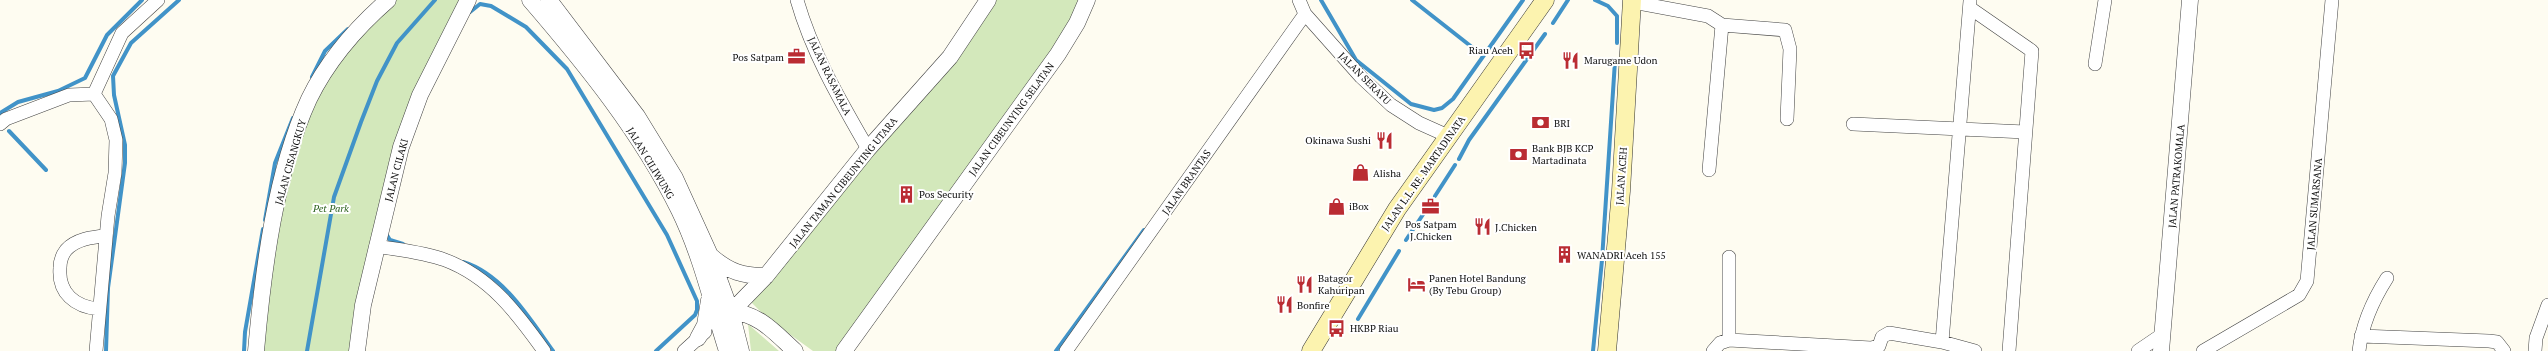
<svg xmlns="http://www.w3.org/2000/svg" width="2548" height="351" viewBox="0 0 2548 351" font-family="'PT Serif',serif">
<rect width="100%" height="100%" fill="#fefcf1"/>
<path fill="#d3e8bb" d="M394 0H461L403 118 355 351H260L281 201 304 114 337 49Z
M992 0H1080L1072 21 837 351H813L766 317 751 302Z
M748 324 779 351H751Z"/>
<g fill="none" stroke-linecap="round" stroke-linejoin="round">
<path stroke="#4193c8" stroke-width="4" d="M1321 0 1356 60 1411 104 1434 110 1442 108 1453 99 1523 0
M1412 0 1482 55
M1595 0 1608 6 1617 16V43
M470 12 480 4 491 6 526 27 567 69 667 235 697 301V310L695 315 656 351
M1553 23 1568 0
M312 77 325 51 348 29
M0 113 18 102 58 91 85 78 107 35 142 0
M9 131 46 170
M1459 159 1469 140 1545 34
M1435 196 1455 165
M265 220 275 163 293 118
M385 232 390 240 403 244
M1406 240 1424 213
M463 262C503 274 530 319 553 351
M1358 319 1399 251
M106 351 108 288 125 163V145L114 95 113 76 131 43 179 0
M244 351 245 332 263 229
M307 351 334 197 361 122 377 81 397 43 435 0
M1056 351 1144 230
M1593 351 1602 260 1615 61"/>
<defs>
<path id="minor" d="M797 0C812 53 841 102 868 149
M1299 0 1305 14 1361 77 1391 105 1419 123 1448 136
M1633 2 1708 16 1722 25 1709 170
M1970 8 2032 51 2009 351
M1722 25 1785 30 1790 49 1787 119
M2095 64 2105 0
M94 94 111 119 116 140 115 173 108 216 96 351
M94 94 122 33 158 0
M0 124 6 119 69 95 94 94
M1853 124 2025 132
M376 246C399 250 423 252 445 260 490 277 517 313 544 351
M99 309C75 307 58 293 60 268 60 262 62 255 66 250 76 239 92 237 106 236
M2361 336 2489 341 2497 342 2504 351
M1729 340V257
M1942 342 1970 1
M684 351 705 332
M1066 351 1305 14
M1713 351 1720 343 1729 340 1871 348 1879 346 1882 337 1889 333 1942 342 1975 351
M2138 351 2163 334
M2203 351 2299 295 2307 281 2332 0
M2359 351C2362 324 2373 300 2387 278
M2535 351 2536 338 2548 305"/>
<path id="tertiary" d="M530 0C586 65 641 133 679 210 701 255 712 304 727 351
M549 0 637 116 675 178 710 255 731 312 741 351
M711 256C729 272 743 276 766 276
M731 312C759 313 775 333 795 351
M717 322 731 312 766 276 868 149 950 57 988 0
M698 338 705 325 709 300
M256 351C263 271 275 173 309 99 327 62 357 27 388 0
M357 351 363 305 401 147 420 95 468 0
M844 351 1058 54 1077 23 1087 0
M2161 351 2190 0"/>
<path id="secondary" d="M1311 351 1397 209 1545 0
M1607 351 1621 191 1632 0"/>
</defs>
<use href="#minor" stroke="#424242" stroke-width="14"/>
<use href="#tertiary" stroke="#424242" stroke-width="17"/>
<use href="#secondary" stroke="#313131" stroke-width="19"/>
<use href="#minor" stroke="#fff" stroke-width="13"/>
<use href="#tertiary" stroke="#fff" stroke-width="16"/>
<use href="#secondary" stroke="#fcf3af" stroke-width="18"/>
</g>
<defs>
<symbol id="bus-bare" viewBox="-9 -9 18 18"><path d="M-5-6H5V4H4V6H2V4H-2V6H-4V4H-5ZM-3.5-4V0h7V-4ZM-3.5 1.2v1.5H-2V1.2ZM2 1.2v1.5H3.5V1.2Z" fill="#ba2c33" stroke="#fff" stroke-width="2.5" paint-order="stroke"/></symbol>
<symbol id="office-bare" viewBox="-9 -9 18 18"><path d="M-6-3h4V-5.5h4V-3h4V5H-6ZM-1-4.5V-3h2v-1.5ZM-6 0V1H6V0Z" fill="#ba2c33" stroke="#fff" stroke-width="2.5" paint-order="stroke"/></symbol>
<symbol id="restaurant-bare" viewBox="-9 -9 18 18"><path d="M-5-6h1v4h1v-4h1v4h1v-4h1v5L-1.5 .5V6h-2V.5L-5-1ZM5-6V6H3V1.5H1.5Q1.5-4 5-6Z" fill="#ba2c33" stroke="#fff" stroke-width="2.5" paint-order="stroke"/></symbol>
<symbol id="bank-bare" viewBox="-9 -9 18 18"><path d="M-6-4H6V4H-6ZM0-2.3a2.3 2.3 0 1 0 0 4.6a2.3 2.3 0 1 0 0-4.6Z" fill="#ba2c33" stroke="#fff" stroke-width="2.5" paint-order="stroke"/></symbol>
<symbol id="shop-bare" viewBox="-9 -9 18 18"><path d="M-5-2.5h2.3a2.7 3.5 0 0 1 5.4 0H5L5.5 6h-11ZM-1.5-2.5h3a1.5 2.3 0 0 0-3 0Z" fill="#ba2c33" stroke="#fff" stroke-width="2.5" paint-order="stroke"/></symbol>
<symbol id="building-bare" viewBox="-9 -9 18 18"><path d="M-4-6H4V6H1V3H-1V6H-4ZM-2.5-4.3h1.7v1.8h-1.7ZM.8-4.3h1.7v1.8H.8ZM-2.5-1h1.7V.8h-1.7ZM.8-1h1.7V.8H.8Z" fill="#ba2c33" stroke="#fff" stroke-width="2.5" paint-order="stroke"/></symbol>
<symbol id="hotel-bare" viewBox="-9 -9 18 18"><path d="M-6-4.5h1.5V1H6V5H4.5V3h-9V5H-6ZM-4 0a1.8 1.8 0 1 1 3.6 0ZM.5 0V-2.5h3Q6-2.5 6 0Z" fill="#ba2c33" stroke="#fff" stroke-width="2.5" paint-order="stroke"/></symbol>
</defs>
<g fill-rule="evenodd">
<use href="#bus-bare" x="1514" y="38" width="25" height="25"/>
<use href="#office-bare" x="784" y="44" width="25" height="25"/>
<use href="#restaurant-bare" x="1558" y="48" width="25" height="25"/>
<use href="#bank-bare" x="1528" y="110" width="25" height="25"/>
<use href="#restaurant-bare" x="1372" y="128" width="25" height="25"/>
<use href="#bank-bare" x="1506" y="142" width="25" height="25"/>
<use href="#shop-bare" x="1348" y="160" width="25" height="25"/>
<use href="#building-bare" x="894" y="182" width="25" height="25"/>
<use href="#shop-bare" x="1324" y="194" width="25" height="25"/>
<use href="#office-bare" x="1418" y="194" width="25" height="25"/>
<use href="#restaurant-bare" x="1470" y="214" width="25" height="25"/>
<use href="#building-bare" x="1552" y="242" width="25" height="25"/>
<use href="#restaurant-bare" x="1292" y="272" width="25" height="25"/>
<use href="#hotel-bare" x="1404" y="272" width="25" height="25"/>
<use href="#restaurant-bare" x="1272" y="292" width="25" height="25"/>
<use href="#bus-bare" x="1324" y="316" width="25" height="25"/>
</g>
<g text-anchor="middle" stroke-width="4" stroke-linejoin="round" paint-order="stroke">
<g font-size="10" fill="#0f0f0f" stroke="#fff" text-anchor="start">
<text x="1513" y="54" text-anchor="end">Riau Aceh</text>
<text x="784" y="61" text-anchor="end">Pos Satpam</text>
<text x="1584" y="64">Marugame Udon</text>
<text x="1554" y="127">BRI</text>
<text x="1371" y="144" text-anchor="end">Okinawa Sushi</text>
<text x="1532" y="152">Bank BJB KCP<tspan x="1532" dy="12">Martadinata</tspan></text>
<text x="1373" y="177">Alisha</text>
<text x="919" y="198">Pos Security</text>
<text x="1349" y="210">iBox</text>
<text x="1431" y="228" text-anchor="middle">Pos Satpam<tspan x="1431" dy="12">J.Chicken</tspan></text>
<text x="1495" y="231">J.Chicken</text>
<text x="1577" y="259">WANADRI Aceh 155</text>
<text x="1318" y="282">Batagor<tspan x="1318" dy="12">Kahuripan</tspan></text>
<text x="1429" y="282">Panen Hotel Bandung<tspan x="1429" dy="12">(By Tebu Group)</tspan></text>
<text x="1297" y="309">Bonfire</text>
<text x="1350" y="332">HKBP Riau</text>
</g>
<g font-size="10" fill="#0f0f0f" stroke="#fff">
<text transform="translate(830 76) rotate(64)" y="4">JALAN RASAMALA</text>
<text transform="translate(1365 78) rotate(45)" y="4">JALAN SERAYU</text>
<text transform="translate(1011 119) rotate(-54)" y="4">JALAN CIBEUNYING SELATAN</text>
<text transform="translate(290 162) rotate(-74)" y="4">JALAN CISANGKUY</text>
<text transform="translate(651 163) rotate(59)" y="4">JALAN CILIWUNG</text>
<text transform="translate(396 170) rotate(-75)" y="4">JALAN CILAKI</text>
<text transform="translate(1423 173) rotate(-55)" y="4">JALAN L.L. RE. MARTADINATA</text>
<text transform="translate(1621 176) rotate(-86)" y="4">JALAN ACEH</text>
<text transform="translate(2176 176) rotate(-85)" y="4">JALAN PATRAKOMALA</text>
<text transform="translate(843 182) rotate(-51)" y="4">JALAN TAMAN CIBEUNYING UTARA</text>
<text transform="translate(1186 182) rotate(-55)" y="4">JALAN BRANTAS</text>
<text transform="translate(2314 204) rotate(-85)" y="4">JALAN SUMARSANA</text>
</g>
<g font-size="10" font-style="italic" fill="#2f6421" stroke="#fff">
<text x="331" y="212">Pet Park</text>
</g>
</g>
</svg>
